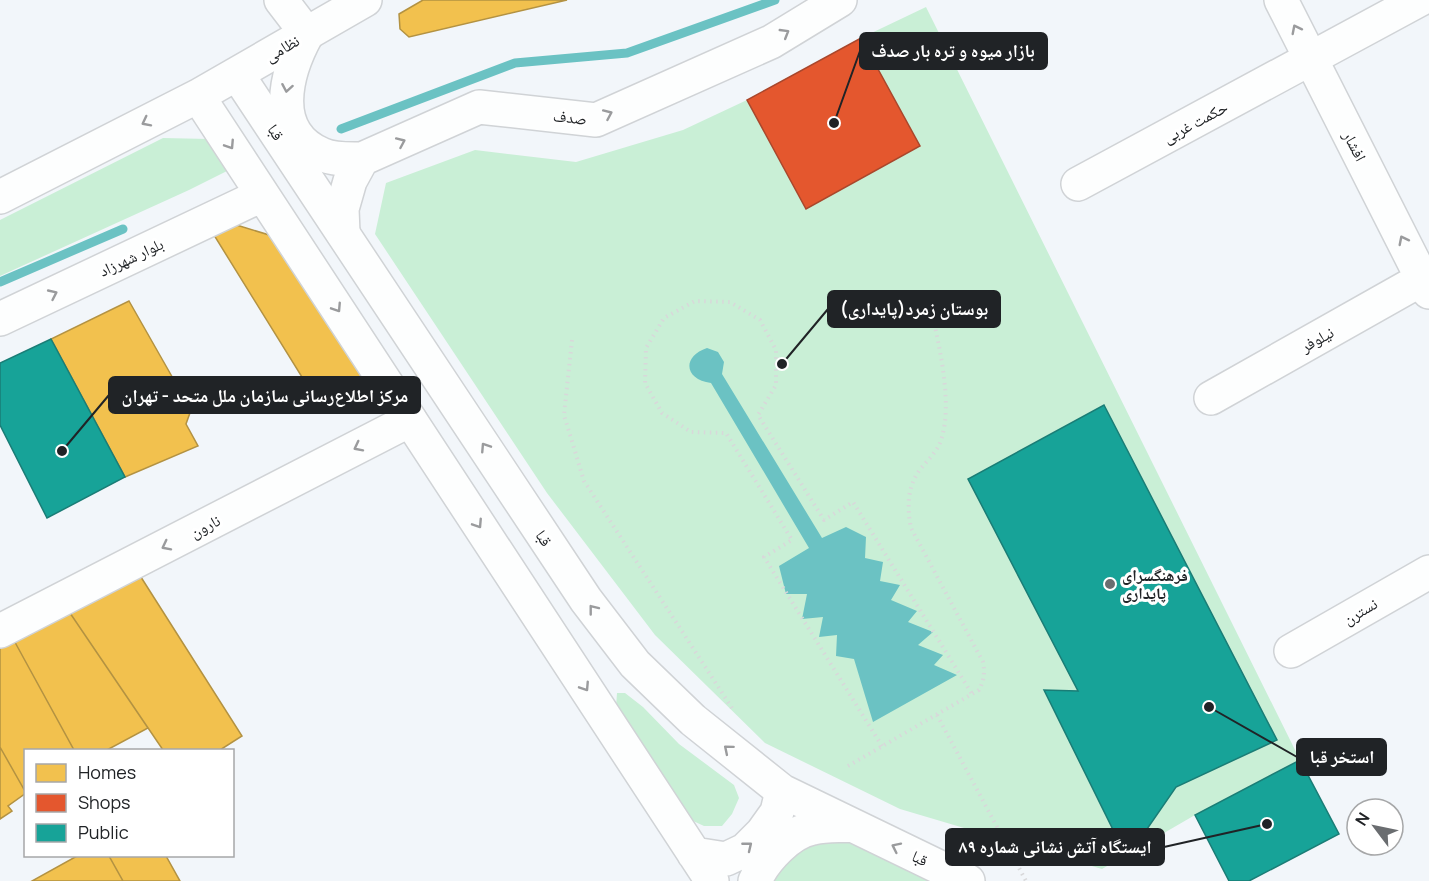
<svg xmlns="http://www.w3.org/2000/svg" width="1429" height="881" viewBox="0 0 1429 881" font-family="Manrope,'Noto Naskh Arabic',sans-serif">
<rect width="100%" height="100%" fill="#f2f6fa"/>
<path fill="#c9efd6" d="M926 7 1300 760 1195 815 1102 869 900 809 765 743 655 635 547 493 375 234 386 183 475 150 576 162 683 130 747 100 861 38Z
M163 138 209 139 231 169 189 190 0 276V220Z
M617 693H625L643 707 679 744 734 785 739 798 732 814 722 826H704L691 820 616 707Z
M850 835 948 881H767L796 846Z"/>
<path fill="#6bc2c3" d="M707 348 718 352 724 362 722 374 822 538 846 527 866 537 865 558 883 562 880 581 900 585 891 600 917 611 908 622 933 632 918 645 943 655 934 665 957 675 873 722 854 659 836 656 837 635 819 637 823 617 802 619 807 594H786L779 566 809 548 711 383C685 380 681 357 707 348Z"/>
<path fill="#f2c14e" stroke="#b39242" stroke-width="1.5" d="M423 0H567L409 37 400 29 399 14Z
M230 223 279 238 382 390H310L209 227Z
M129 301 191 410 186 424 198 446 125 477 51 339Z
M139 574 242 736 220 750H163L70 613Z
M70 613 148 728 107 750H74L11 635Z
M11 635 74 750H26V793L0 747V642Z
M0 747 26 793 8 806 12 811 0 819Z
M77 856H109L123 881H32Z
M109 856H166L180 881H123Z"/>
<path fill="#e4572e" stroke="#a9472c" stroke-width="1.5" d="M861 38 920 146 806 209 747 100Z"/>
<path fill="#17a398" stroke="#1a7d76" stroke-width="1.5" d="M51 339 125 477 47 518 0 425V363Z
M1104 405 1277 740 1176 787 1127 858 1044 690 1078 691 968 479Z
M1300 760 1339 834 1249 881H1229L1195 815Z"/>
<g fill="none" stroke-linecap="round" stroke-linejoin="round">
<path stroke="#6bc2c3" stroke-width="9" d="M341 129 515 63 627 53 775 0
M0 282 123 229"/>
<defs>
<path id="minor" d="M281 0 307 34C286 72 269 132 321 154 333 160 349 159 362 159
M1281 0 1429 292
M1078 184 1419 0
M343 233 342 209 350 181 362 159 479 107 596 120 771 42 840 0
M1211 398 1422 279
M0 631 410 420
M1291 651 1429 572"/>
<path id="tertiary" d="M237 74 586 600 635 664 693 720 782 791 968 881
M198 96 712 881
M0 197 198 96 365 0
M0 319 262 195
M694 854 726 859 745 850 762 833 777 812 782 791
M755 881C764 860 790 832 813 828 825 825 839 826 851 825"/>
</defs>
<use href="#minor" stroke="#d0d3d6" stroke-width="36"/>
<use href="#tertiary" stroke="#d0d3d6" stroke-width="36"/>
<path stroke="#d8d8da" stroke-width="4" stroke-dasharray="1.5 4.5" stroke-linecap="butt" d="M572 340 564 415 584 481 732 708
M937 715 1026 881
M882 746 764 557 792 540 726 433 691 432 662 413 645 383 646 348 664 318 695 301 730 302 760 320 776 350V385L758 415 824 520 853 502 972 694
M848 766 979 690C984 680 985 673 983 662L911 528C907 508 907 488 919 471 928 459 938 452 942 437 952 403 940 348 932 314"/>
<use href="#minor" stroke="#fdfefe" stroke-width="33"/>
<use href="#tertiary" stroke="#fdfefe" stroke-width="33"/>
</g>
<defs><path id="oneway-chevron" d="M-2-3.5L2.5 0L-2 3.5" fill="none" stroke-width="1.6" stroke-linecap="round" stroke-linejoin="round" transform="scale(1.5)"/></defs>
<g stroke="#9a9b9d">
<use href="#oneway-chevron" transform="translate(1296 29) rotate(-117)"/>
<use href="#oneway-chevron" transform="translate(785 33) rotate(-31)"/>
<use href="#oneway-chevron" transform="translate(287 88) rotate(100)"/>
<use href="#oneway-chevron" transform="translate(608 114) rotate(-24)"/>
<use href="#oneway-chevron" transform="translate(146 122) rotate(153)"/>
<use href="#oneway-chevron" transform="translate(401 142) rotate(-24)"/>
<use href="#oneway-chevron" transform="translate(230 145) rotate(57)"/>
<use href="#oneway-chevron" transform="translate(1403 240) rotate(-117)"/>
<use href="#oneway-chevron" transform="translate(53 294) rotate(-25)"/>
<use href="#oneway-chevron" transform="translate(337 308) rotate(57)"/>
<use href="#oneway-chevron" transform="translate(358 447) rotate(153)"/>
<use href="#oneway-chevron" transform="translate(485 447) rotate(-123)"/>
<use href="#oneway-chevron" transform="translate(478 524) rotate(57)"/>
<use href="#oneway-chevron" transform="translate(166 546) rotate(153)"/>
<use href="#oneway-chevron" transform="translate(593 609) rotate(-128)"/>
<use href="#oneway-chevron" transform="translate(585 687) rotate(57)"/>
<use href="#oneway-chevron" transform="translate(728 749) rotate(-140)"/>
<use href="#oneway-chevron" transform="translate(748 846) rotate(-39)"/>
<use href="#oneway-chevron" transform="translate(896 847) rotate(-154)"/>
</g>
<circle fill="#6a6d70" stroke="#fff" stroke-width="2" cx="1110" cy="584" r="6"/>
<g text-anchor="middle" stroke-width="6" stroke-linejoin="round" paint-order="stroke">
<g font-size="16" fill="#202326" stroke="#fff">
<text transform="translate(282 48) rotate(-30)" y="6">نظامی</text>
<text transform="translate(570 117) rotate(6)" y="6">صدف</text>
<text transform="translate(1195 122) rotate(-28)" y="6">حکمت غربی</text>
<text transform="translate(276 132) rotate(56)" y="6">قبا</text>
<text transform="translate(1355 146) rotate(63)" y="6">افشار</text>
<text transform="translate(131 257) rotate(-25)" y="6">بلوار شهرزاد</text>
<text transform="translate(1317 339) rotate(-29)" y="6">نیلوفر</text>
<text transform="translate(205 526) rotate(-27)" y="6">نارون</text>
<text transform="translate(544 538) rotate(57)" y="6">قبا</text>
<text transform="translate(1360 611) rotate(-30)" y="6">نسترن</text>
<text transform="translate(920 858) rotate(26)" y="6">قبا</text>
</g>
<g font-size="16" font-weight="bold" fill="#202326" stroke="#fff" text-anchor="start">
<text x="1122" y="581">فرهنگسرای<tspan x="1122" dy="18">پایداری</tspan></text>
</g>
</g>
<path fill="none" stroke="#202326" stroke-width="2" d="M834 123L860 51M782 364L828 309M62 451L109 395M1209 707L1297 757M1267 824L1164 847"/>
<g fill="#202326" stroke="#fff" stroke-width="2">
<circle cx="834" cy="123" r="6"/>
<circle cx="782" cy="364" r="6"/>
<circle cx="62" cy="451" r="6"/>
<circle cx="1209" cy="707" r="6"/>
<circle cx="1267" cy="824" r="6"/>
</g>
<g fill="#202326" stroke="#202326" stroke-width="2">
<rect x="860" y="33" width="187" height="36" rx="6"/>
<rect x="828" y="291" width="172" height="36" rx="6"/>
<rect x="109" y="377" width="311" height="36" rx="6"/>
<rect x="1297" y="739" width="89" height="36" rx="6"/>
<rect x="946" y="829" width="218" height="36" rx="6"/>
</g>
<g font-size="18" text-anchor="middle" font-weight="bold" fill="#fff">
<text x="953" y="57">بازار میوه و تره بار صدف</text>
<text x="914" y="315">بوستان زمرد(پایداری)</text>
<text x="265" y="402">مرکز اطلاع‌رسانی سازمان ملل متحد - تهران</text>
<text x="1342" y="763">استخر قبا</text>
<text x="1055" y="853">ایستگاه آتش نشانی شماره ۸۹</text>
</g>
<rect x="24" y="749" width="210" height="108" fill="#ffffff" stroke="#a6a7a8" stroke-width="1.5"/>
<rect x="36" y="764" width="30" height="18" fill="#f2c14e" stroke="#a6a7a8" stroke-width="1.5"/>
<text x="78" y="779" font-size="18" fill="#202326">Homes</text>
<rect x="36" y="794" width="30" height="18" fill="#e4572e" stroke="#a6a7a8" stroke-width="1.5"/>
<text x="78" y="809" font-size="18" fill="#202326">Shops</text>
<rect x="36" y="824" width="30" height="18" fill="#17a398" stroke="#a6a7a8" stroke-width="1.5"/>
<text x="78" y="839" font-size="18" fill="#202326">Public</text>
<g transform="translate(1375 827) rotate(302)"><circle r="28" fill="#ffffff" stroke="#a6a7a8" stroke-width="1.5"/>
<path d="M0-4.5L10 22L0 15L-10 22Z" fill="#6a6d70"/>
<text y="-9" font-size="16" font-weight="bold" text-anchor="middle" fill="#202326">N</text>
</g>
</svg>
